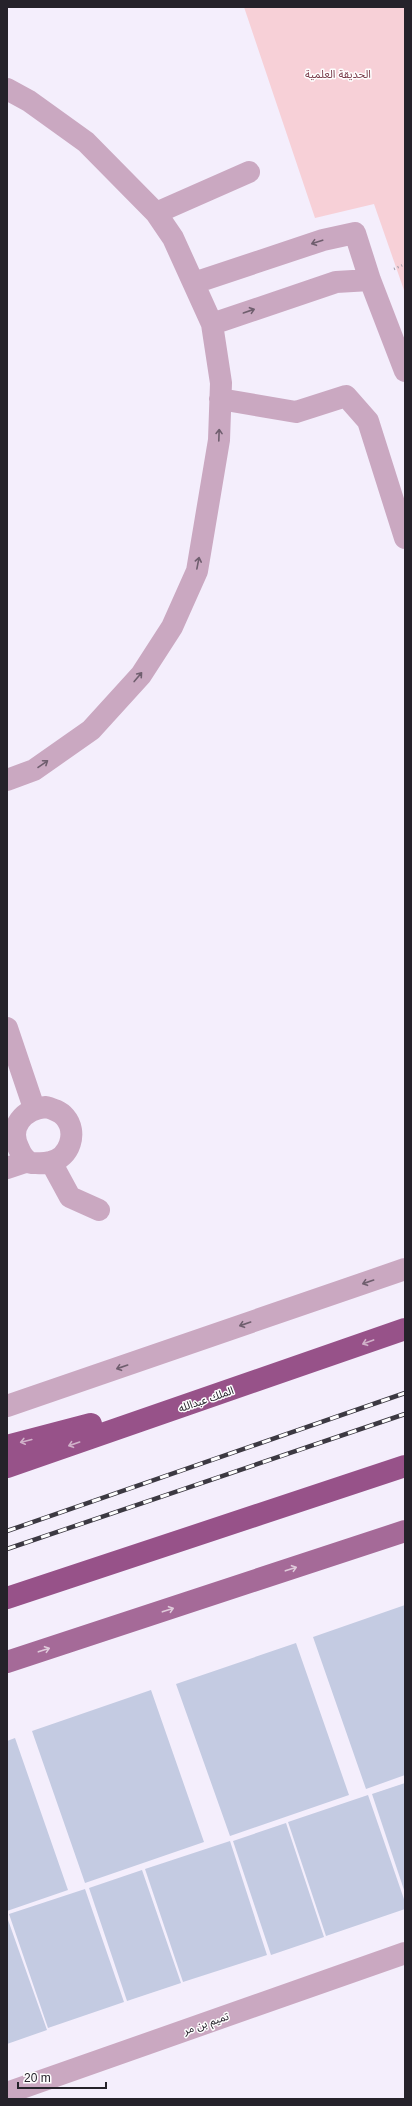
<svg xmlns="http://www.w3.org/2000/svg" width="412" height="2106" viewBox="0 0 412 2106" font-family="Arial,'Noto Sans Arabic',sans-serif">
<rect width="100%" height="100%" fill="#f4eefc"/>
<path fill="#f7d0d7" d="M244 7H405V293L374 204 315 218Z"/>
<path fill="#c4cbe2" d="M405 1605V1775L366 1789 313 1637Z
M296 1643 349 1795 230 1836 176 1684Z
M151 1690 204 1842 85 1883 32 1731Z
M15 1738 68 1890 7 1911V1741Z
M405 1783V1893L372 1794Z
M368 1795 405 1902V1909L326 1936 288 1822Z
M286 1823 324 1937 271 1955 233 1841Z
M230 1841 267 1955 183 1982 145 1869Z
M142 1870 181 1983 127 2001 89 1888Z
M85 1889 124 2002 48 2028 9 1914Z
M7 1917 47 2030 7 2044Z"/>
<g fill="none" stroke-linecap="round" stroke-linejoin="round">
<path stroke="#a39eaa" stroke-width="2.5" stroke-dasharray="1 3" stroke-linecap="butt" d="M394 269 405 264"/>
<path stroke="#caa8c1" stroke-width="22" d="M7 89 29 101 86 142 156 213 173 238 212 324 221 383 219 440 197 571 172 627 141 675 91 730 34 770 7 780
M156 213 249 172
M194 283 323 240 355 233 370 280 405 371
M212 324 336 282 370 280
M220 399 296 412 346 396 368 421 405 538
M7 1028 34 1108
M46 1107C53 1109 60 1111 65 1117 78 1132 70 1158 50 1162 44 1164 37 1163 31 1163 25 1160 21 1154 19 1149 7 1127 24 1109 46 1107Z
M51 1162 70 1197 99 1210
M7 1168 28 1161
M7 1406 405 1269
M7 2093 405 1953"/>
<path stroke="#a56a98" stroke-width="22" d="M7 1662 405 1531"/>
<path stroke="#975289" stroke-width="22" d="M7 1446 91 1424
M7 1467 405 1329
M7 1598 405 1466"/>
<defs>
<path id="rail" d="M7 1531 405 1393
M7 1549 405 1414"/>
</defs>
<use href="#rail" stroke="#3c3942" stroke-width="4.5"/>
<use href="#rail" stroke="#fefefe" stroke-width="3" stroke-dasharray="9" stroke-linecap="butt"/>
</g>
<defs><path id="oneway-shaft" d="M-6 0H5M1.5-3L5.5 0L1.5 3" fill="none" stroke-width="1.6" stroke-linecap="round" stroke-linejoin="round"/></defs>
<g stroke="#6f5e6e">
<use href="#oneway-shaft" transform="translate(317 242) rotate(162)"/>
<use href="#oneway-shaft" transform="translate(249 311) rotate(-19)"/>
<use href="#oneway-shaft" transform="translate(219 435) rotate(-88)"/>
<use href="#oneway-shaft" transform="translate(198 563) rotate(-79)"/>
<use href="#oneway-shaft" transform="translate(138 677) rotate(-50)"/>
<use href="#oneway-shaft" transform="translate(43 764) rotate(-35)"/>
<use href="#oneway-shaft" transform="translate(368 1282) rotate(161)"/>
<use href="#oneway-shaft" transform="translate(245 1324) rotate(161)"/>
<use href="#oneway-shaft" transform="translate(122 1367) rotate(161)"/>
</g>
<g stroke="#d0b1c9">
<use href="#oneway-shaft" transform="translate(368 1342) rotate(160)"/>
<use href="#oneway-shaft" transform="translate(26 1441) rotate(166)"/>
<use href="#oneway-shaft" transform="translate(74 1444) rotate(161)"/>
</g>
<g stroke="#dfcada">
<use href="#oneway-shaft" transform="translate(291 1569) rotate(-18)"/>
<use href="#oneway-shaft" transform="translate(168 1610) rotate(-18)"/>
<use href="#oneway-shaft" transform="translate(44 1650) rotate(-18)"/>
</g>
<g text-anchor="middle" stroke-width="3" stroke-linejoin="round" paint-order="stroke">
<g font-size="11" fill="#7a3d4b" stroke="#fefefe">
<text x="338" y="78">الحديقة العلمية</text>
</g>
<g font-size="11" fill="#25222a" stroke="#fefefe">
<text transform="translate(206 1399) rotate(-19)" y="4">الملك عبدالله</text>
<text transform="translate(206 2023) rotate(-19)" y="4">تميم بن مر</text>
</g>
</g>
<rect width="412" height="2106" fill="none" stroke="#25222a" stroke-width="16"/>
<path d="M18 2082v6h88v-6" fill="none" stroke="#25222a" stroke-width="2"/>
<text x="24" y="2082" font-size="12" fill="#25222a" stroke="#fefefe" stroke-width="3" paint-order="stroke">20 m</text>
</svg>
